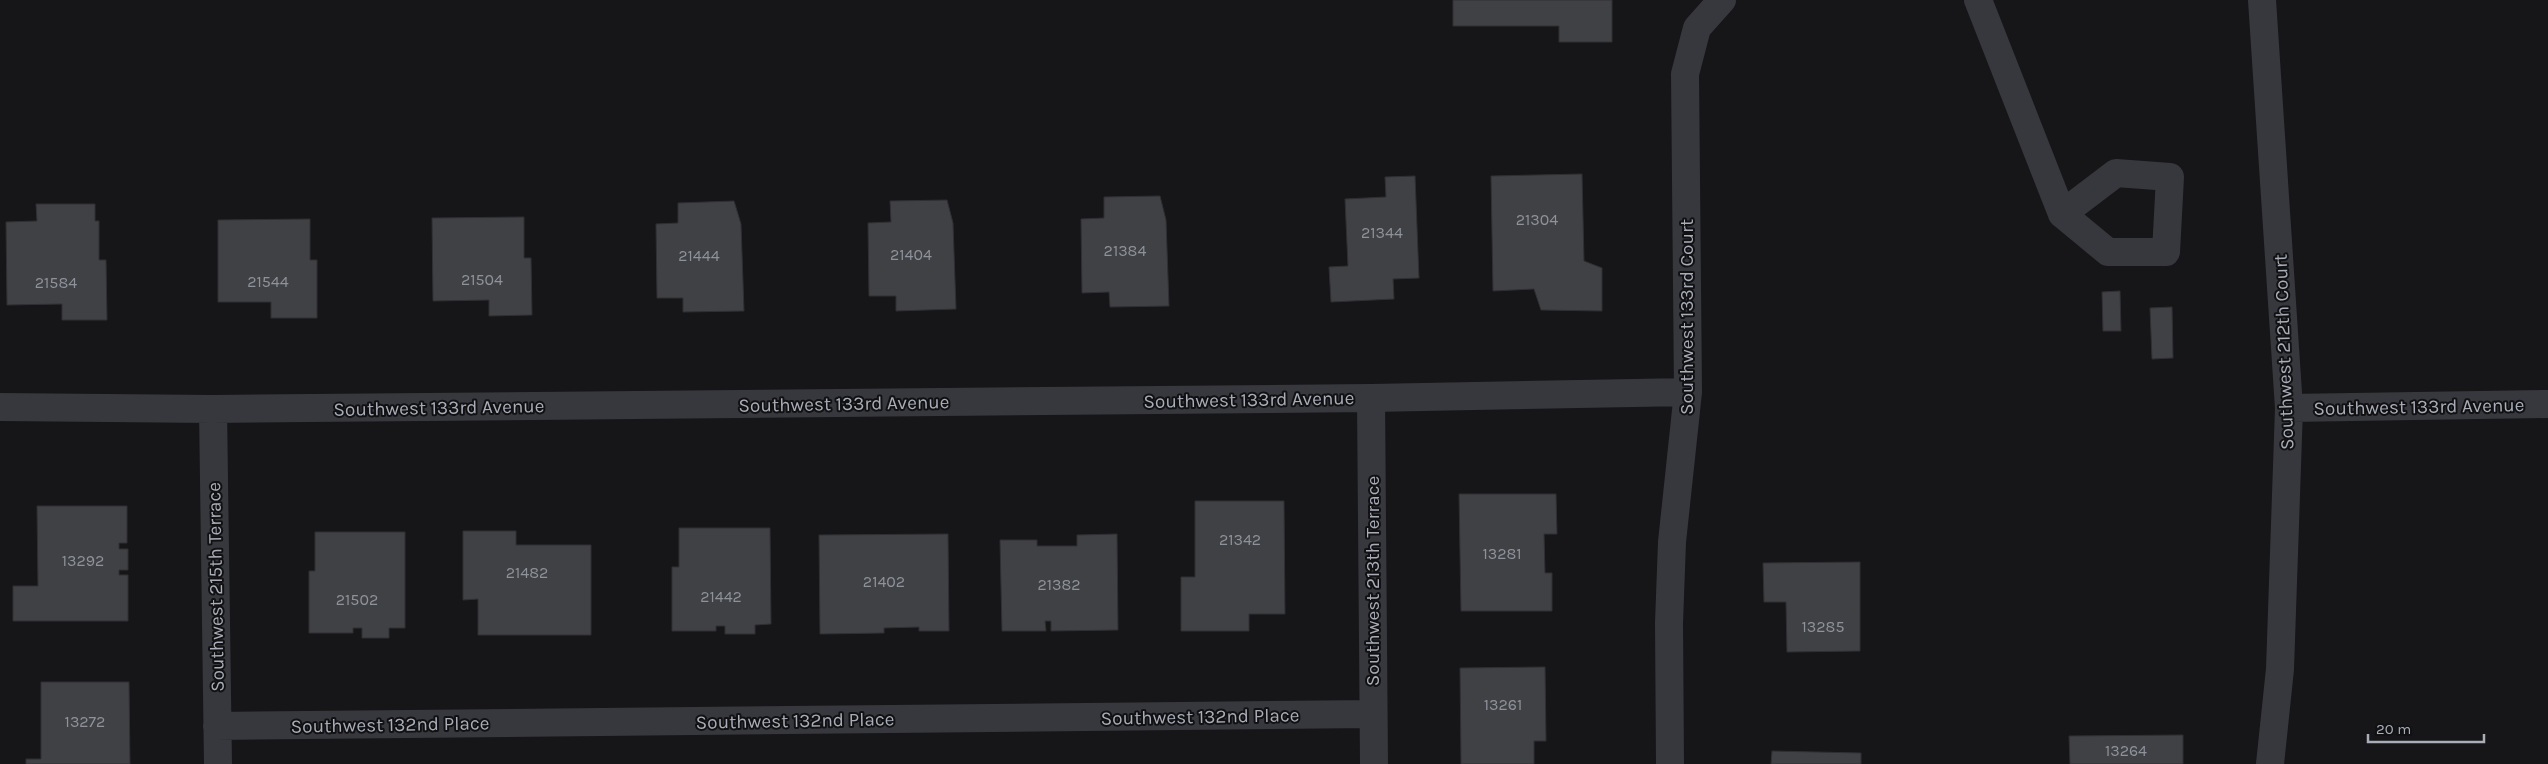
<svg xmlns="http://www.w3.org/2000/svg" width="2548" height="764" viewBox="0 0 2548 764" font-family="Karla,sans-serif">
<rect width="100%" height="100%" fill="#161618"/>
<path fill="#404145" stroke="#303034" d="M1453 0H1612V42H1559V26H1453Z
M1582 174 1584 261 1602 268V311L1541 310 1534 289 1493 291 1491 176Z
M1415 176 1419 278 1393 279 1394 299 1331 302 1329 267 1348 266 1345 199 1386 197 1385 177Z
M1160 196 1166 220 1169 306 1110 307 1109 292 1082 293 1081 219 1104 218V197Z
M947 200 953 223 956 309 896 311V296H869L868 223 891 222 890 201Z
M734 201 741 224 744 311 683 312V298H657L656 224 678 223V203Z
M36 204H95V221H99V260H106L107 320H62V304L7 305 6 222 37 221Z
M524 217V258H531L532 315 489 316V300L433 301 432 218Z
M310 219V260H317V318H271V302H218V220Z
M2120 291 2121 331H2103L2102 292Z
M2172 307 2173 358 2152 359 2150 308Z
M1459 494H1556L1557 534H1544L1545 573H1552V611H1461Z
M1195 501H1284L1285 614H1249V631H1181V577H1195Z
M37 506H127V543H119V549H128V570H119V575H128V621H13V586H38Z
M679 528H770L771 624 755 625V634H725V626H716V631H672V567H679Z
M463 531H516V545H591V635H478V599L463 600Z
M315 532H405V628H389V638H362V628H353V633H309V571H315Z
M948 534 949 631H919V627L884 628V633L820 634 819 535Z
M1117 534 1118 630 1051 631V621H1045L1046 631H1002L1000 540H1037V546H1077V535Z
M1860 562V651L1787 652 1786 602H1764L1763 563Z
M1545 667 1546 741H1534V764H1461L1460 668Z
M41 682H129L130 764H26V759H41Z
M2183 735V764H2070L2069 736Z
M1772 751 1861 753V764H1771Z"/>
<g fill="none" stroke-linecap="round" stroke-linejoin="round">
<path stroke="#37383d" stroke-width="28" d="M1978 0 2062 214 2108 252H2166L2170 177 2116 173 2062 214
M2262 0 2289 408 2280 669 2270 764
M1371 398 1374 764
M0 407 213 409 1371 398 1688 392
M2289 408 2548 404
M213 409 218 764
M217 726 1373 714
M1670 764 1669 623 1672 542 1688 392 1685 74 1697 28 1722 0"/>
</g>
<g text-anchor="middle" stroke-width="4" stroke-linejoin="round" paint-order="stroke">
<g font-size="16" fill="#8e929b">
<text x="1537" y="225">21304</text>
<text x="1382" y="238">21344</text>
<text x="1125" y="256">21384</text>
<text x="911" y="260">21404</text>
<text x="699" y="261">21444</text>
<text x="482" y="285">21504</text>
<text x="268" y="287">21544</text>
<text x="56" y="288">21584</text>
<text x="1240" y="545">21342</text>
<text x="1502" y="559">13281</text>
<text x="83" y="566">13292</text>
<text x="527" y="578">21482</text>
<text x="884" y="587">21402</text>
<text x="1059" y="590">21382</text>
<text x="721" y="602">21442</text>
<text x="357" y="605">21502</text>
<text x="1823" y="632">13285</text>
<text x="1503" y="710">13261</text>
<text x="85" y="727">13272</text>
<text x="2126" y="756">13264</text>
</g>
<g font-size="19" fill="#a8adb8" stroke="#111113">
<text transform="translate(1686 317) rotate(-90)" y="7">Southwest 133rd Court</text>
<text transform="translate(2283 352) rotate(-92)" y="7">Southwest 212th Court</text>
<text transform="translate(1249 399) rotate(-1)" y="7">Southwest 133rd Avenue</text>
<text transform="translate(844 403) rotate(-1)" y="7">Southwest 133rd Avenue</text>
<text transform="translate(2419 406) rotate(-1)" y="7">Southwest 133rd Avenue</text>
<text transform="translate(439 407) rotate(-1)" y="7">Southwest 133rd Avenue</text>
<text transform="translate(1372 581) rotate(-90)" y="7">Southwest 213th Terrace</text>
<text transform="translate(215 587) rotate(-91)" y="7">Southwest 215th Terrace</text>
<text transform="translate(1200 716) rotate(-1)" y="7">Southwest 132nd Place</text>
<text transform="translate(795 720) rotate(-1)" y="7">Southwest 132nd Place</text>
<text transform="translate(390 724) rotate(-1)" y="7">Southwest 132nd Place</text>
</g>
</g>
<path d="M2368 734v8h116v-8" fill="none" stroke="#a8adb8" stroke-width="2.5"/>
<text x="2376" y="734" font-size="15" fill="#a8adb8" stroke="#111113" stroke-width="4" paint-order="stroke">20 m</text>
</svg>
